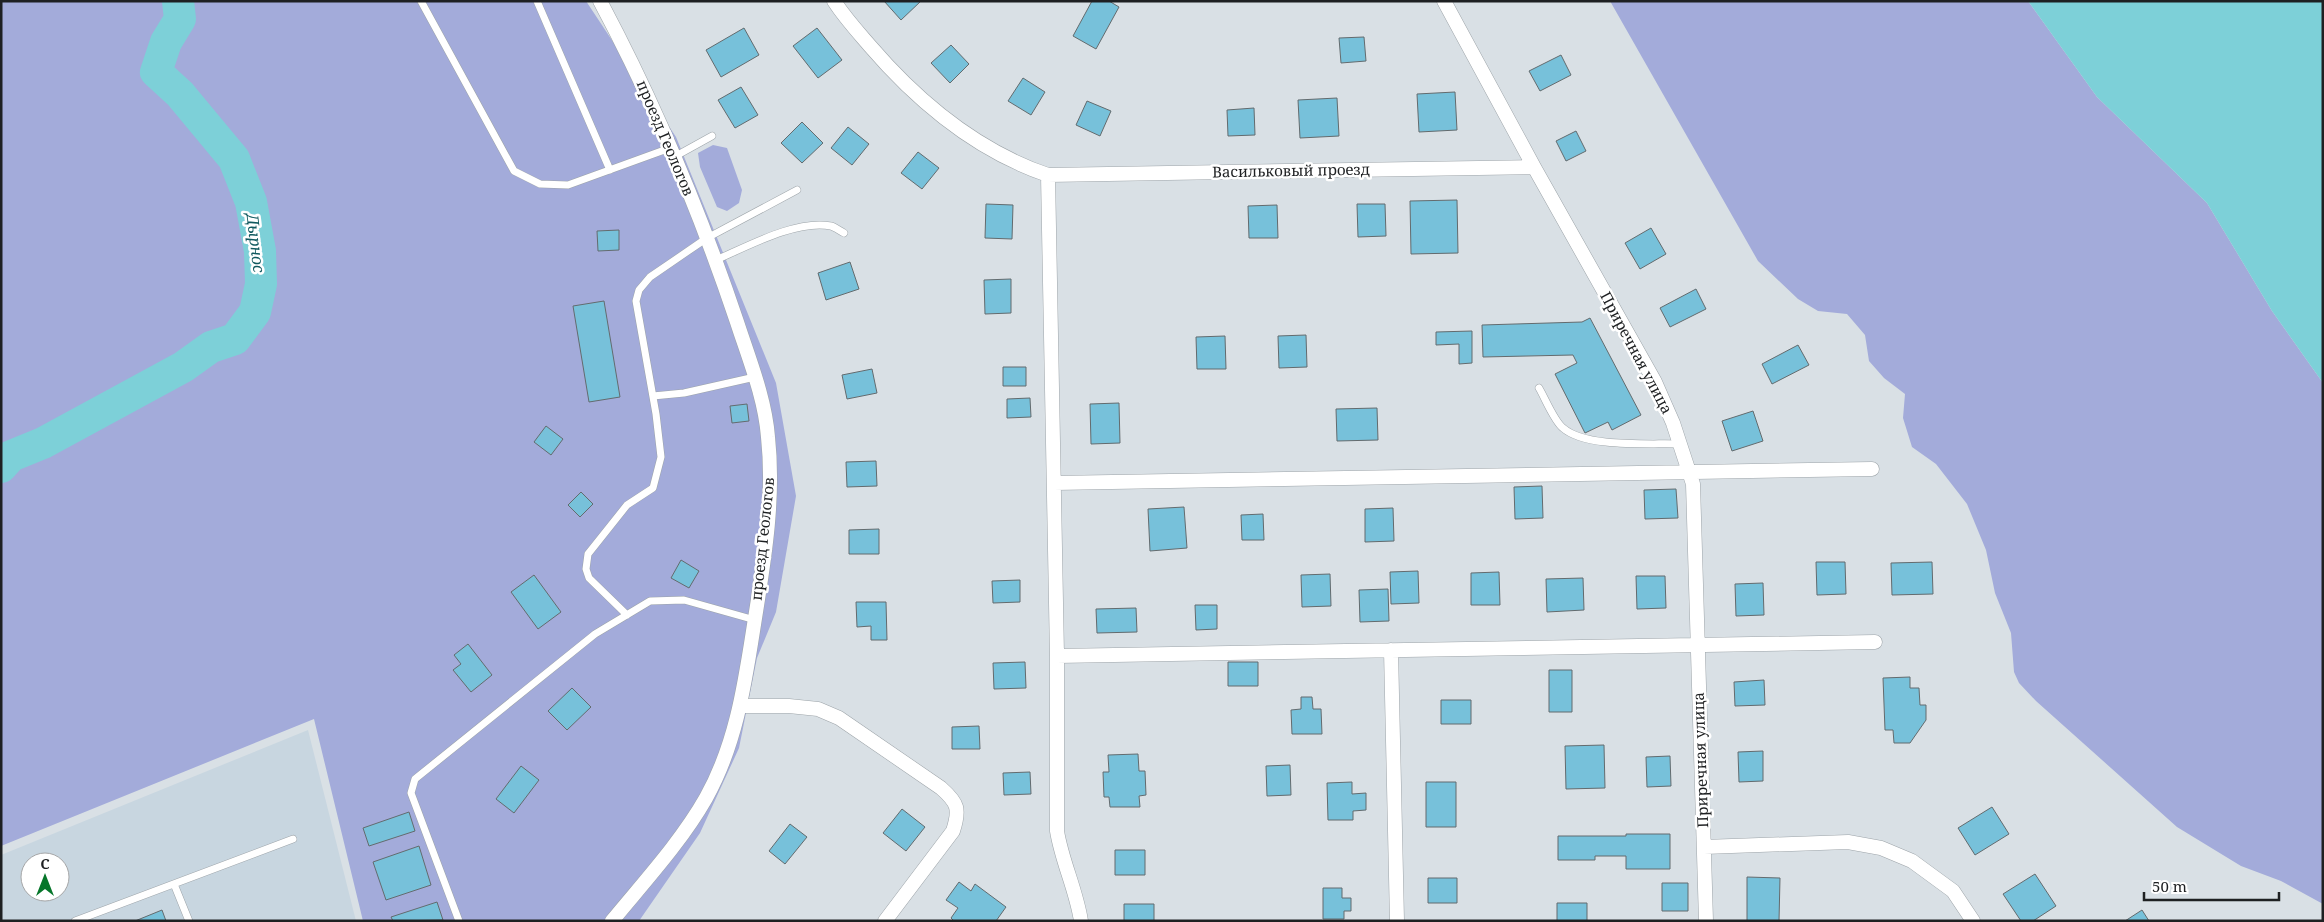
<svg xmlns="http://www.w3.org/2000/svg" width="2324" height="922" viewBox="0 0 2324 922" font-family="'Noto Serif',serif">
<rect width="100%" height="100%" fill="#d9e0e5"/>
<path fill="#c8d6e0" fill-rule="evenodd" d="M308 730 356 921H1V855ZM30 862H60V892H30Z"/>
<path fill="#a3abda" d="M1 1H586L676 137 776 383 796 496 776 612 757 658 739 748 700 833 639 921H363L314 719 1 846Z
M1610 1H2028L2097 97 2207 203 2272 311 2323 383V904L2281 881 2241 866 2177 827 2036 701 2019 683 2014 672 2011 633 1995 593 1986 550 1967 504 1936 464 1912 447 1903 418 1905 394 1884 378 1869 361 1865 335 1847 314 1818 311 1798 299 1758 261Z
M713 145 727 148 742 190 739 203 727 211 717 207 700 167 698 153Z"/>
<path fill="#7dd0d8" d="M2028 1H2323V383L2272 311 2207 203 2097 97Z"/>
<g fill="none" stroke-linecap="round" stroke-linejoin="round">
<path stroke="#7dd0d8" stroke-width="32" d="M1 467 11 456 43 443 183 367 211 347 235 339 255 312 261 284 260 251 251 202 234 159 180 94 156 72 166 42 180 19 178 1"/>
</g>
<path fill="#77c1da" stroke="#636b6e" d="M884 1H921L901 20Z
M1092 1H1109L1119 7 1096 49 1073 36Z
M744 28 759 55 721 77 706 50Z
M817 28 842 60 818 78 793 46Z
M1364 37 1366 61 1341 63 1339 38Z
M951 45 969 64 950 83 931 63Z
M1561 55 1571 75 1540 91 1529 71Z
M1023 78 1045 92 1031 115 1008 101Z
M741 87 758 115 735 128 718 100Z
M1455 92 1457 130 1419 132 1417 94Z
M1337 98 1339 136 1300 138 1298 100Z
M1087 101 1111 111 1100 136 1076 125Z
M1254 108 1255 135 1228 136 1227 110Z
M802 122 823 143 802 163 781 143Z
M848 127 869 144 852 165 831 148Z
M1576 131 1586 151 1566 161 1556 141Z
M918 152 939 168 922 189 901 173Z
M1457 200 1458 253 1411 254 1410 201Z
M986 204 1013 205 1012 239 985 238Z
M1357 204H1385L1386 236 1358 237Z
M1277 205 1278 238H1249L1248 206Z
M1651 228 1666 254 1640 269 1625 243Z
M619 230V250L598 251 597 231Z
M850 262 859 289 826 300 818 273Z
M1011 279V313L985 314 984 280Z
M1696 289 1706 309 1670 327 1660 308Z
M604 301 620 397 589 402 573 306Z
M1590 318 1641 415 1612 430 1608 422 1585 433 1555 374 1577 363 1573 355 1483 357 1482 325 1582 322Z
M1472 331V363L1459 364V344L1436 345V332Z
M1306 335 1307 367 1279 368 1278 336Z
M1225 336 1226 369H1197L1196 337Z
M1798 345 1809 365 1772 384 1762 364Z
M1003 367H1026V386H1003Z
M872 369 877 393 847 399 842 375Z
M1030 398 1031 417 1007 418V399Z
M1119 403 1120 443 1091 444 1090 404Z
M747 404 749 421 732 423 730 406Z
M1377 408 1378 440 1337 441 1336 409Z
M1753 411 1763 441 1732 451 1722 421Z
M546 426 563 439 551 455 534 442Z
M876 461 877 486 847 487 846 462Z
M1542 486 1543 518 1515 519 1514 487Z
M1676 489 1678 518 1645 519 1644 490Z
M581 492 593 504 580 517 568 505Z
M1184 507 1187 548 1150 551 1148 509Z
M1393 508 1394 541 1365 542V509Z
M1263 514 1264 540H1242L1241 515Z
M879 529V554H849V530Z
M681 560 699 571 689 588 671 578Z
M1816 562H1845L1846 594 1817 595Z
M1932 562 1933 594 1892 595 1891 563Z
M1418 571 1419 603 1391 604 1390 572Z
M1499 572 1500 605H1471V573Z
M1330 574 1331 606 1302 607 1301 575Z
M534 575 561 612 538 629 511 592Z
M1636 576H1665L1666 608 1637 609Z
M1583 578 1584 610 1547 612 1546 579Z
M1020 580V602L993 603 992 581Z
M1763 583 1764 615 1736 616 1735 584Z
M1388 589 1389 621 1360 622 1359 590Z
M856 602H886L887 640H871V626L857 627Z
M1195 605H1217V629L1196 630Z
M1136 608 1137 632 1097 633 1096 609Z
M468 644 492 675 471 692 453 670 461 664 454 655Z
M1025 662 1026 688 994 689 993 663Z
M1228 662H1258V686H1228Z
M1549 670H1572V712H1549Z
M1910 677V688H1919L1920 705H1926V720L1910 743H1894L1893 730H1885L1883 678Z
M1764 680 1765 705 1735 706 1734 682Z
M572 688 591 707 567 730 548 711Z
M1301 697H1312L1313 709H1321L1322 734H1292L1291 710 1301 709Z
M1441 700H1471V724H1441Z
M979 726 980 749H952V727Z
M1604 745 1605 788 1566 789 1565 746Z
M1763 751V781L1739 782 1738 752Z
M1138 754 1139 771H1145L1146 795 1139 796 1140 807H1110L1109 797H1104L1103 772H1109L1108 755Z
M1670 756 1671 786 1647 787 1646 757Z
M1290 765 1291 795 1267 796 1266 766Z
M521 766 539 780 514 813 496 799Z
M1030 772 1031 794 1004 795 1003 773Z
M1352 782V794L1366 793V810L1353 811V820H1328L1327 783Z
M1426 782H1456V827H1426Z
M1992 807 2009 834 1975 855 1958 828Z
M902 809 925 827 906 851 883 833Z
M409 812 415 831 369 846 363 828Z
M790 824 807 837 785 864 769 851Z
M1626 834H1670V869H1626V856H1595V860H1558V836H1626Z
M419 846 431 885 386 900 373 862Z
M1115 850H1145V875H1115Z
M2035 874 2056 906 2033 921H2021L2003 894Z
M1747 877 1780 878 1779 921H1747Z
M1428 878H1457V903H1428Z
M959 882 971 891 975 884 1006 907 996 921H954L951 918 958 908 946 900Z
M1662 883H1688V911H1662Z
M1323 888H1342V898H1351V911H1344V919H1323Z
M437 902 443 920 393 921 391 917Z
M1557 903H1587V921H1557Z
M1124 904H1154V921H1124Z
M162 910 166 921H135Z
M2142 910 2149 921H2125Z"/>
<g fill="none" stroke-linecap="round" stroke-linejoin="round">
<defs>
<path id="lane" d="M421 1 514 171 540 184 568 185 670 148
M537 1 610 170
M674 157 712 136
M716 260C746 247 797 219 831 226 835 227 840 231 844 233
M1539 388C1545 398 1554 421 1563 428 1586 448 1649 443 1679 444
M653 396 684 393 755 377
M627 615 589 578 586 569 588 554 627 505 653 488 661 457 656 414 636 301 639 290 650 277 707 238 797 190
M174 884 189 921
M75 921 293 839
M459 921 411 793 415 779 595 634 650 601 684 600 755 620"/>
<path id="street" d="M600 1C655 104 700 212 737 322 749 359 765 398 768 437 775 502 763 567 753 631 744 689 735 746 706 798 681 842 644 882 612 921
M834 1C845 18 858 32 870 46 919 103 977 151 1048 175L1534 167
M1444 1 1534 167 1655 382 1673 423 1693 484 1706 921
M1048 175 1057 656V831C1062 862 1076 889 1081 921
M1054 483 1872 469
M1391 650 1397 921
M1057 656 1875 642
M741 706H789L818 709 839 718 941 788C958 803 960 809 953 831L885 921
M1704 847 1848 842 1881 848 1912 861 1953 891 1973 921"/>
</defs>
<use href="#lane" stroke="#9da4a9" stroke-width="8"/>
<use href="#street" stroke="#9da4a9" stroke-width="15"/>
<use href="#lane" stroke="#fff" stroke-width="7"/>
<use href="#street" stroke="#fff" stroke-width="14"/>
</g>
<g text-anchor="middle" stroke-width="5" stroke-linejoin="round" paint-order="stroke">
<g font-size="15" fill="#1e2022" stroke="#fff">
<text transform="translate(665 138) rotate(67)" y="5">проезд Геологов</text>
<text transform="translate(1291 171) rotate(-1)" y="5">Васильковый проезд</text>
<text transform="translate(1636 353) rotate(62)" y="5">Приречная улица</text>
<text transform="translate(763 539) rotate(-84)" y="5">проезд Геологов</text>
<text transform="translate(1701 760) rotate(-92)" y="5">Приречная улица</text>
</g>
<g font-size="16" font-style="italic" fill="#11595f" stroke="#fff">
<text transform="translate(256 243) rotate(83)" y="6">Дырнос</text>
</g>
</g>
<rect width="2324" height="922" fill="none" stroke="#1e2022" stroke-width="5"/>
<g transform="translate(45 877)"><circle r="24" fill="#ffffff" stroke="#a5a6a7"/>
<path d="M0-4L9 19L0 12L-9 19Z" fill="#06762a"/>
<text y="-8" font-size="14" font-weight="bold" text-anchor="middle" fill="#1e2022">С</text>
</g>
<path d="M2144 892v8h135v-8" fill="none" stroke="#1e2022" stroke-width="2.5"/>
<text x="2152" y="892" font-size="15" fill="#1e2022" stroke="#ffffff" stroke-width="4" paint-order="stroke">50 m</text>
</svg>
